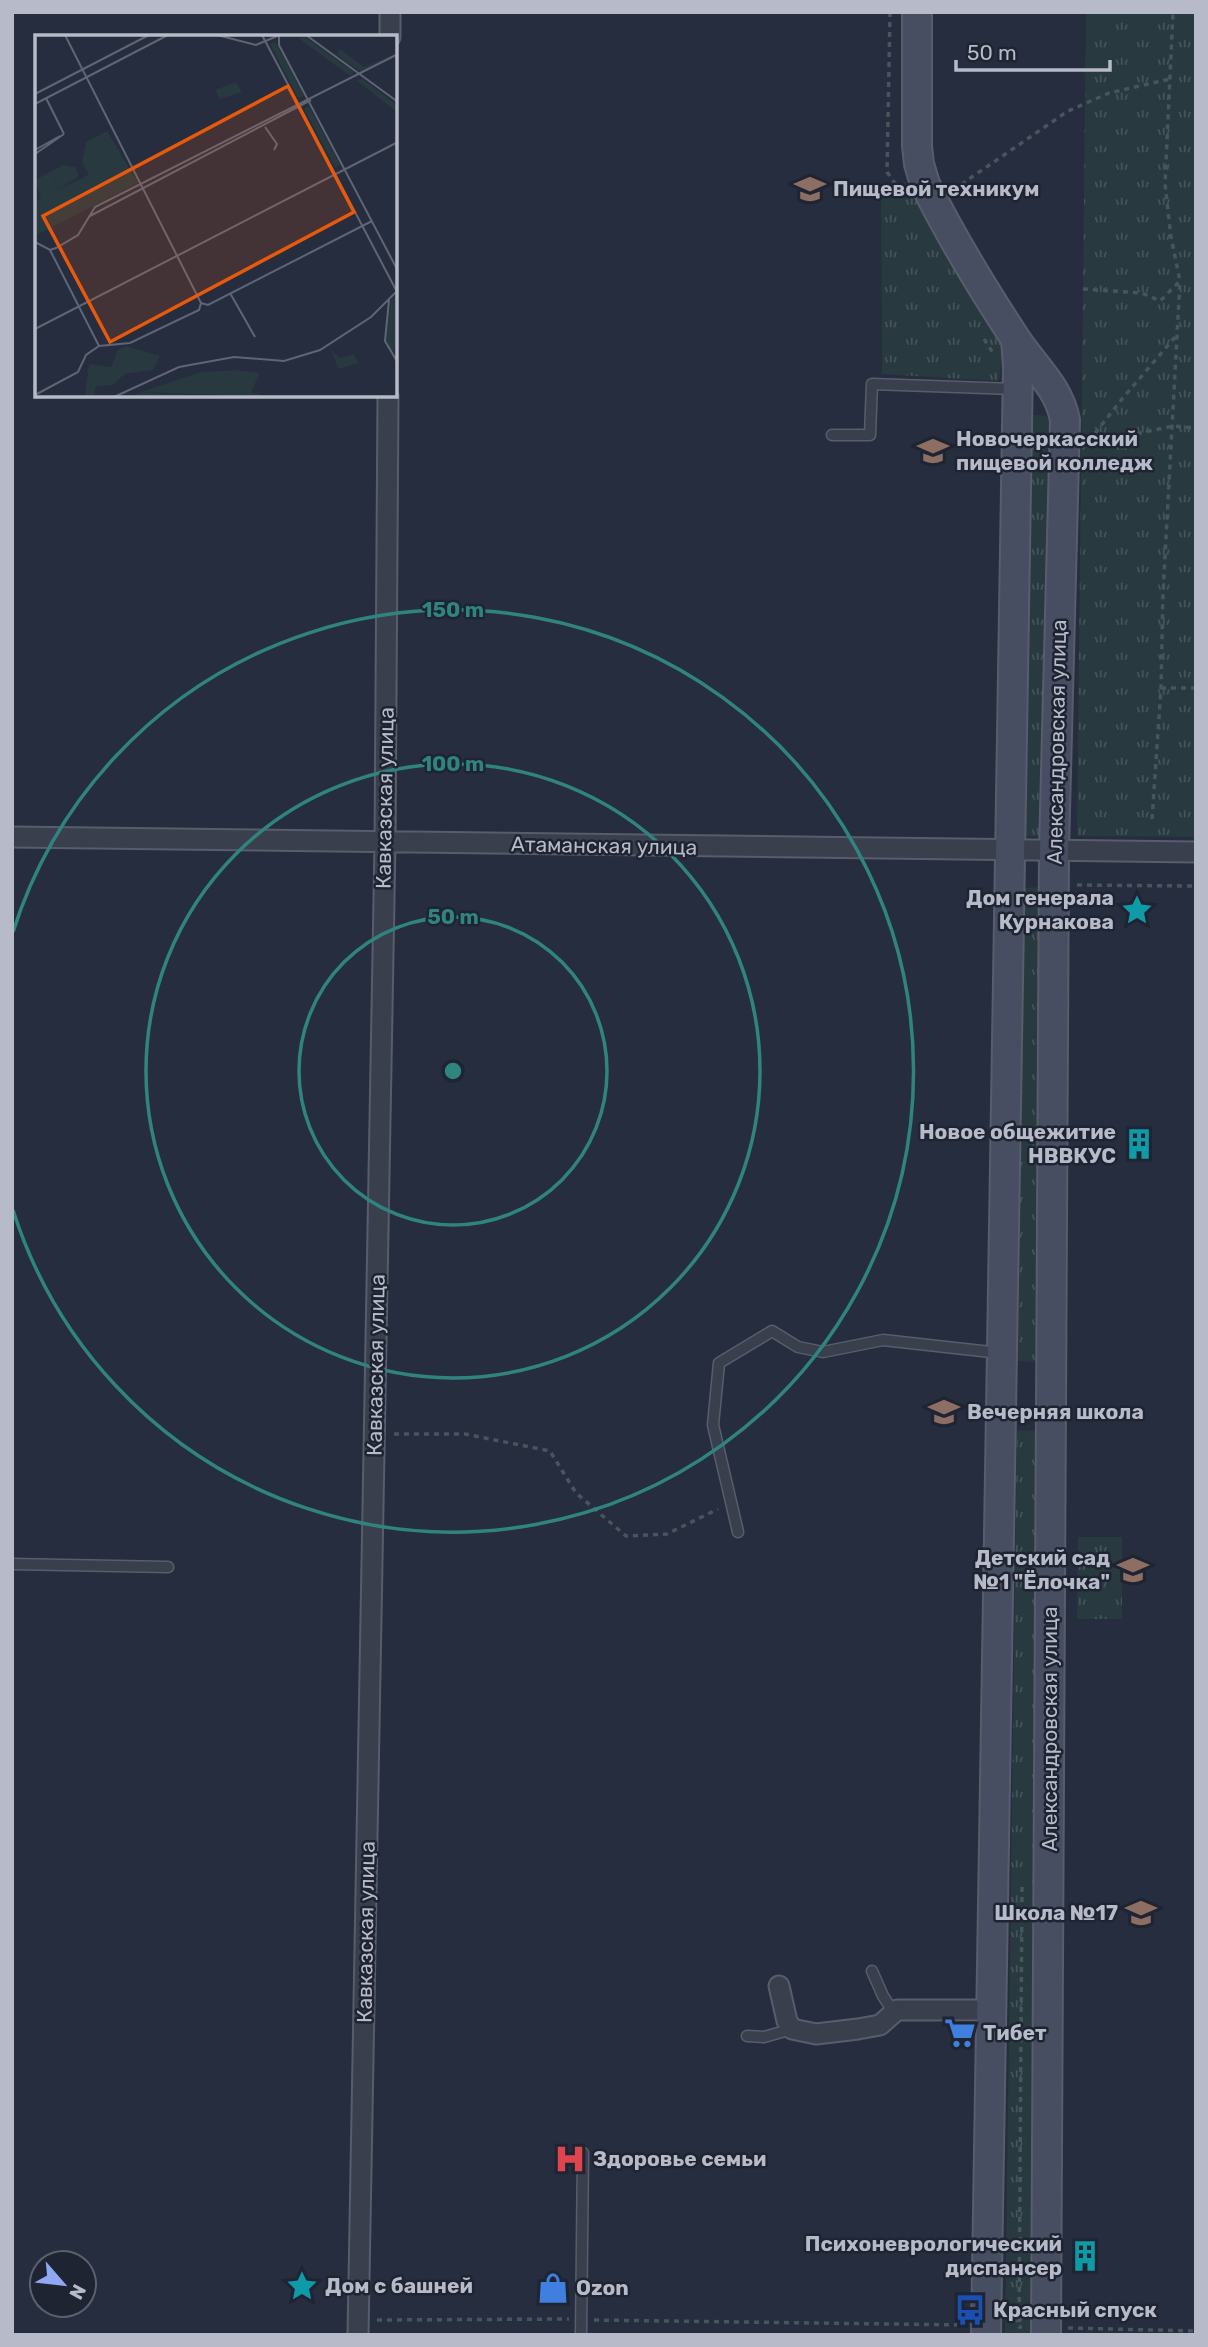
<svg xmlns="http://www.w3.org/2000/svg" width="1208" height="2347" viewBox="0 0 1208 2347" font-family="Rubik,sans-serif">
<defs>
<pattern id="park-tufts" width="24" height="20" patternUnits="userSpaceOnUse" patternTransform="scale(1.75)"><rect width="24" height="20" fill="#28393f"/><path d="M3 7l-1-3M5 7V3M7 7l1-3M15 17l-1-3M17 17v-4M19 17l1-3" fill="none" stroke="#455459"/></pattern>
</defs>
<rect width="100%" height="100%" fill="#262d3e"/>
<path fill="url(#park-tufts)" d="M1086 12H1196V837L1077 836Z
M905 182 1006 350 998 381 882 374 881 195Z
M1031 415 1055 416 1043 837 1021 836Z
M1043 887 1037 1362 1018 1361 1020 888Z
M1017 1430 1036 1431 1030 2335H1005Z
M1078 1537H1122V1619H1077Z"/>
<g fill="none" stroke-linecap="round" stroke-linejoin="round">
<defs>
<path id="lane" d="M832 435H870L872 384 1014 389
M738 1532 713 1425 719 1363 772 1331 798 1347 823 1352 883 1340 1000 1353
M12 1564 168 1567
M872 1971 883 1996 894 2013
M747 2036 764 2037 792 2029
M581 2335 583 2153"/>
<path id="street" d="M390 37V12
M12 837 1196 852
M779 1986 787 2021 792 2029 816 2034 858 2029 880 2025 897 2010H991
M358 2335 385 844 388 396"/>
<path id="secondary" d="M917 12V146L919 164 925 184C951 237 983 289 1015 338 1033 366 1059 387 1065 420L1054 850 1046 2335
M986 2335 1018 365 1016 340"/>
</defs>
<use href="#lane" stroke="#585d6c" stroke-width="13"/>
<use href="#street" stroke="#585d6c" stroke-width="23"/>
<use href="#secondary" stroke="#585d6c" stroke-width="32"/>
<path stroke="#46565c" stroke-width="3.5" stroke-dasharray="5 5" stroke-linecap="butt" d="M890 12 887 172 901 192
M953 190 1068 111 1109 93 1170 79
M1083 289 1142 293 1160 301 1180 281 1171 237 1165 184 1173 12
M984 339 993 353
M1089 441 1122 399 1176 336
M1088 444 1173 426 1196 428
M1161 688H1196
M1152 819 1161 688 1163 593 1180 281
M1077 885 1196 886
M394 1434H465L550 1451 576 1493 626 1536 667 1534 718 1509
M1022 1887 1019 2327H1022
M377 2320 569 2319
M594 2320 964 2325
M1068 2328 1196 2331"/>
<use href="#lane" stroke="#3a3f4e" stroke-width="10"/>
<use href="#street" stroke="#3a3f4e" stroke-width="19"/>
<use href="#secondary" stroke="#484e61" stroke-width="28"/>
</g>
<g fill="none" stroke="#308480" stroke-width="3.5">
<circle cx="453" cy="1071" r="154"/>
<circle cx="453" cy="1071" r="307"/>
<path d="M13 932A461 461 0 1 1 13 1210"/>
</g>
<defs>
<symbol id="university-bare" viewBox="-9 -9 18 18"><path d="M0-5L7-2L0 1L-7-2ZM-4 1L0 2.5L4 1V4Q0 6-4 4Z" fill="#8d6e63" stroke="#1f2433" stroke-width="2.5" paint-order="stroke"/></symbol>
<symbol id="sight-bare" viewBox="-9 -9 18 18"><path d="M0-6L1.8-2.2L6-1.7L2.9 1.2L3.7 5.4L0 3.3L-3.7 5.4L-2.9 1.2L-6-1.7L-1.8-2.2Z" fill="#0f9aa8" stroke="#1f2433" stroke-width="2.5" paint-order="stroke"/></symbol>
<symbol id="building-bare" viewBox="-9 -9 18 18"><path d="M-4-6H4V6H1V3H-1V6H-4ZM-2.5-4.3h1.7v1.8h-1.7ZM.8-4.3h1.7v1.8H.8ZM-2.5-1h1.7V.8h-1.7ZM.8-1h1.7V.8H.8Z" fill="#0f9aa8" stroke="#1f2433" stroke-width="2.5" paint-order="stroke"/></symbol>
<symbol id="school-bare" viewBox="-9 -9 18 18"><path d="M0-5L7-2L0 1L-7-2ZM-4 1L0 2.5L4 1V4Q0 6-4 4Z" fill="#8d6e63" stroke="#1f2433" stroke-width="2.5" paint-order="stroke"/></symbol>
<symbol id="supermarket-bare" viewBox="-9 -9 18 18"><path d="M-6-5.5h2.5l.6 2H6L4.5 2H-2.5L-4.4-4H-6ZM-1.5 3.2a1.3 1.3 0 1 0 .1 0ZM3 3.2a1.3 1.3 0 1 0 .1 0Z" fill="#3f7fe0" stroke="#1f2433" stroke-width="2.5" paint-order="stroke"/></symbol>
<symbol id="hospital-bare" viewBox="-9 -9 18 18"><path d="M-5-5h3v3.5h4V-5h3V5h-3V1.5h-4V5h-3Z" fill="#e0444e" stroke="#1f2433" stroke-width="2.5" paint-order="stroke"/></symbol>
<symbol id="shop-bare" viewBox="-9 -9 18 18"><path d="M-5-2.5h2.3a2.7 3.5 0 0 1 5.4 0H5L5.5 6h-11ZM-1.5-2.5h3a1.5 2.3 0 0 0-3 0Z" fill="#3f7fe0" stroke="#1f2433" stroke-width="2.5" paint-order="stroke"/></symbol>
<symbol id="bus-bare" viewBox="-9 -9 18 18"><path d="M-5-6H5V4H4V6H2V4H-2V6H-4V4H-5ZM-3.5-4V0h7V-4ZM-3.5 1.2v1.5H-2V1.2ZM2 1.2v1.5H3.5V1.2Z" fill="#1a4fb4" stroke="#1f2433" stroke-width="2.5" paint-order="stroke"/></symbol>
</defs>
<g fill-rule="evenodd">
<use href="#university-bare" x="788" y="167" width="44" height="44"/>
<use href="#university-bare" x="911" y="429" width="44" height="44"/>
<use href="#sight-bare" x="1115" y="888" width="44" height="44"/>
<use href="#building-bare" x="1117" y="1122" width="44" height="44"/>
<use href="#school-bare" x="922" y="1390" width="44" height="44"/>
<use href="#school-bare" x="1111" y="1548" width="44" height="44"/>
<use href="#school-bare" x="1119" y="1891" width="44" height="44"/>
<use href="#supermarket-bare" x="938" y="2011" width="44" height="44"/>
<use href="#hospital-bare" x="548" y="2137" width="44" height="44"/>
<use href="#building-bare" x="1063" y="2234" width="44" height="44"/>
<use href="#sight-bare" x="280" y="2264" width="44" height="44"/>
<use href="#shop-bare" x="531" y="2266" width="44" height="44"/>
<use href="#bus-bare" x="948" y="2288" width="44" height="44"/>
</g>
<g text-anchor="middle" stroke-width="5" stroke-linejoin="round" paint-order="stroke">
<g font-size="21" font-weight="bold" fill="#b6bac9" stroke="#1f2433" text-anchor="start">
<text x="833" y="196">Пищевой техникум</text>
<text x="956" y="446">Новочеркасский<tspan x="956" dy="24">пищевой колледж</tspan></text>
<text x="1114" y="905" text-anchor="end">Дом генерала<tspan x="1114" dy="24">Курнакова</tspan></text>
<text x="1116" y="1139" text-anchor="end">Новое общежитие<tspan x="1116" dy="24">НВВКУС</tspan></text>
<text x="967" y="1419">Вечерняя школа</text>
<text x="1110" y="1565" text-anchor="end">Детский сад<tspan x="1110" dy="24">№1 "Ёлочка"</tspan></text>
<text x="1118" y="1920" text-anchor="end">Школа №17</text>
<text x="983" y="2040">Тибет</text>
<text x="593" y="2166">Здоровье семьи</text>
<text x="1062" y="2251" text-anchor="end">Психоневрологический<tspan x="1062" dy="24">диспансер</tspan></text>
<text x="325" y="2293">Дом с башней</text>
<text x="576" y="2295">Ozon</text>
<text x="993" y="2317">Красный спуск</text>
</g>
<g font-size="21" fill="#b6bac9" stroke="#1f2433">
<text transform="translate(1057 742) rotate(-89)" y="7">Александровская улица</text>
<text transform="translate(385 798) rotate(-89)" y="7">Кавказская улица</text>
<text transform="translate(604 846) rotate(1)" y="7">Атаманская улица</text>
<text transform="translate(376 1365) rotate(-89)" y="7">Кавказская улица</text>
<text transform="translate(1050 1729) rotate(-90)" y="7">Александровская улица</text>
<text transform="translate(366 1932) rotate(-89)" y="7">Кавказская улица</text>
</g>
</g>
<g transform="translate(35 35)">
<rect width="362" height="362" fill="#262d3e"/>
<path d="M270 2 319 37 315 41 263 3ZM305 14 329 32 362 18 326 37 302 20ZM328 44 362 70V77L321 45ZM201 47 207 57 185 64 180 55ZM28 130 40 132 44 141 24 154 15 137ZM296 314 304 323 319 319 324 328 303 334ZM201 335 225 338 216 357 234 362 106 357 166 337Z" fill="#28393f"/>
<path d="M91 311 125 321 118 335 89 339 78 350 61 351 59 362H50L54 329 76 332 83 315Z" fill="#28393f"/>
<path d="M106 357 129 359H171L97 362Z" fill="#28393f"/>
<path d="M240 6 269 61 263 63 235 9ZM274 71 305 130 300 133 269 74ZM72 96 103 148 0 201V167L6 163 0 145 15 137 24 154 54 140 47 127 51 107ZM362 258V315L355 316 351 304 356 265Z" fill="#28393f"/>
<path fill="none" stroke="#606576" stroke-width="2" d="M30 0 166 268M182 0 221 10 245 0M227 0 361 255M271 0 363 67M244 1V10L363 236M0 59 114 0M11 63 29 99M0 69 133 0M230 92 242 109 239 115M0 115 25 101M0 119 29 99M55 181 276 65M0 207 15 215 21 213 43 200 60 172 363 19M15 215 64 311M195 258 220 302M354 265 350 306 363 328M0 294 363 107M0 360 43 337 51 320 64 311 95 308 164 275 166 268 173 270 337 186M79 362 144 332 199 322 249 326 285 315 336 282 363 255"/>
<path fill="#e8590c" fill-opacity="0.15" stroke="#e8590c" stroke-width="3.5" d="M253 51 319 177 75 307 8 181Z"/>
<rect width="362" height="362" fill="none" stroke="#b6bac9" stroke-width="3.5"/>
</g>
<circle cx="453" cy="1071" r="10" fill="#308480" stroke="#1f2433" stroke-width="3.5"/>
<g font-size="21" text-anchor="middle" font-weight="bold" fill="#308480" stroke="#1f2433" stroke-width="5" stroke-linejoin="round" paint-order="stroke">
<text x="453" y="617">150 m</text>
<text x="453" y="771">100 m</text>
<text x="453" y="924">50 m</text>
</g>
<rect width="1208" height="2347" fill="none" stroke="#b6bac9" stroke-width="28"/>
<g transform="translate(63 2284) rotate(118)"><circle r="33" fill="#1f2433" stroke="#5b606f" stroke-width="2"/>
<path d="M0-5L12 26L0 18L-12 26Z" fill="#90a8f4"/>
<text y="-10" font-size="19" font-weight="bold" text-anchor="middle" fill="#b6bac9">N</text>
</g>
<path d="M956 60v10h154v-10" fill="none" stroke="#b6bac9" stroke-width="3.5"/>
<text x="967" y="60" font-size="21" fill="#b6bac9" stroke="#1f2433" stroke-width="5" paint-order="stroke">50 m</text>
</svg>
